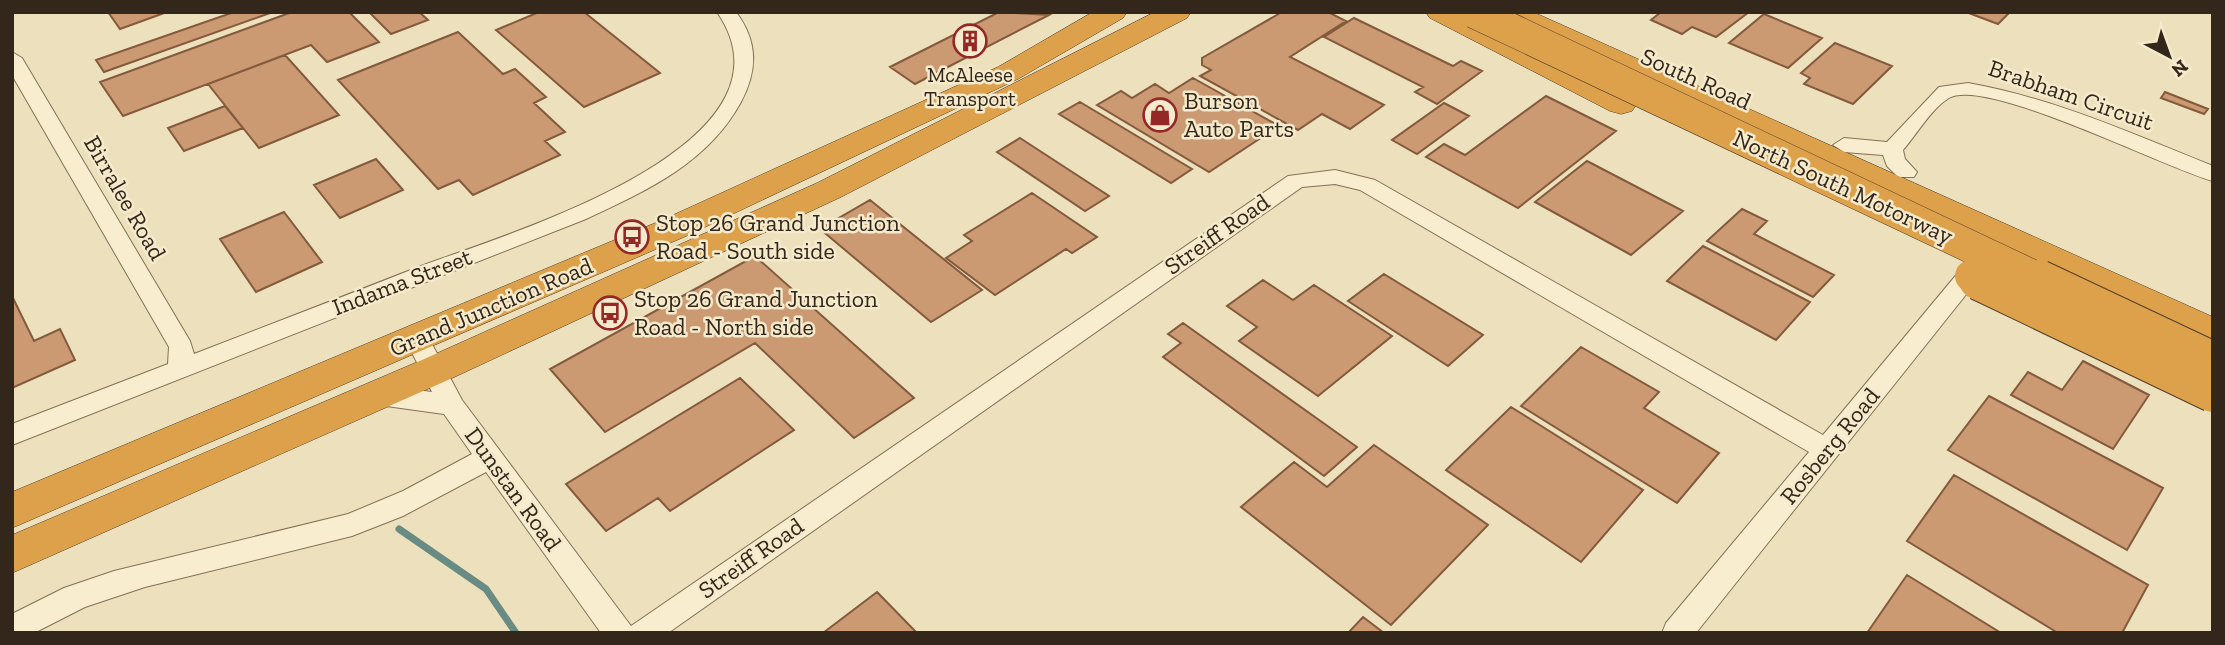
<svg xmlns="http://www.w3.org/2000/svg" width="2225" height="645" viewBox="0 0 2225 645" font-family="'Zilla Slab',serif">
<rect width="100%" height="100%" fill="#ede0bc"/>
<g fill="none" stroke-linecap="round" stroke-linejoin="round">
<path stroke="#688b83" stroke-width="7" d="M399 529 486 589 516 633"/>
</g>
<path fill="#cb9972" stroke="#835a3c" stroke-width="2" d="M108 12H167L120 29Z
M234 12H273L104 72 96 60Z
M292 12H349L379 42 327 62 311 45 123 116 100 82Z
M369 12H419L428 20 391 34Z
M539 12H584L660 73 584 107 496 30Z
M999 12 1049 15 915 84 890 67Z
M1282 12H1328L1346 21 1290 57 1384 105 1350 129 1322 114 1298 130 1200 76 1211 70 1202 65V58Z
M1661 12H1749L1716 37 1692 27 1682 34 1651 20Z
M1966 12H2010L1998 24Z
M1764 14 1822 38 1788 68 1729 43Z
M1354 18 1453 66 1461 61 1482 71 1437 104 1415 92 1423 87 1324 37Z
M458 32 503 74 515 69 546 97 534 103 565 132 545 141 560 155 473 195 459 180 438 189 338 80Z
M1835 43 1892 66 1853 104 1804 84 1810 78 1801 73Z
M285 55 339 115 259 148 208 84Z
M1193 78 1279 126 1209 172 1097 105 1121 91 1132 98 1155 84 1169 93Z
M2165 92 2208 109 2204 114 2161 98Z
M1546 96 1616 131 1518 208 1426 157 1444 144 1465 155Z
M1080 102 1192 169 1171 183 1059 114Z
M1444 103 1469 116 1417 154 1392 140Z
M225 106 243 128 184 151 168 128Z
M1020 138 1109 196 1085 211 997 152Z
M376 159 403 190 340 218 314 185Z
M1587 161 1683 211 1631 255 1535 202Z
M1032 193 1097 237 1072 253 1066 249 995 295 946 258 972 241 964 235Z
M870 200 982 290 931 322 820 229Z
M1742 209 1767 221 1754 234 1834 275 1813 297 1707 241Z
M284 212 322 262 256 292 220 239Z
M1703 246 1810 302 1776 340 1667 281Z
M755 256 914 398 854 438 755 343 605 432 550 369Z
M1384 274 1483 335 1448 366 1348 301Z
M1263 280 1293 300 1314 285 1392 336 1318 396 1239 341 1257 327 1227 306Z
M12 296 34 341 60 329 75 360 12 388Z
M1183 323 1357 447 1324 476 1163 357 1181 343 1168 334Z
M1581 347 1659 392 1644 408 1719 453 1677 503 1521 406Z
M2083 361 2149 395 2113 449 2011 395 2028 372 2062 390Z
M740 378 794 430 670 511 658 498 606 531 566 484Z
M1989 396 2163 488 2127 550 1948 450Z
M1511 407 1643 490 1581 562 1446 470Z
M1374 445 1488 525 1391 625 1241 507 1294 462 1327 487Z
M1954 475 2148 585 2122 633H2058L1907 541Z
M1907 575 2001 633H1867Z
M877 592 917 633H823Z
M1363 617 1384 633H1348Z"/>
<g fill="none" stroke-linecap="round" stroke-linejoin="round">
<defs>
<path id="minor" d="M717 12H736C758 41 758 70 741 102 708 163 646 191 586 219L12 445V424L168 364 169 347 12 75V52L22 58 190 341 194 354C269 325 345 296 421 266 503 235 810 146 717 12Z
M1968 83C2053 98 2133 134 2213 166V181C2167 169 1985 76 1949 98 1931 109 1917 134 1903 150L1905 159 1917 172 1914 177H1898L1887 166 1883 155 1844 152 1833 145 1844 138 1887 142 1939 87Z
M1335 170 1375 180 1823 435 1972 256H1988L1992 262 1696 633H1662L1666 623 1809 452 1360 190 1335 184 1302 187 668 633H601L486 472 403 516 352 536 145 587 85 607 34 633H12V614L64 588 114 571 348 514 403 491 472 454 444 414 379 405 370 402 366 395 370 388 379 385 432 392 405 339 408 333 417 330 426 333 462 400 631 626 1288 176Z"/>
<path id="highway" d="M1093 12H1127L1123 18 1018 79 684 237 12 528V492L660 221 998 67Z
M1155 12H1191L1187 18 841 197 448 380 12 573V535L422 360 817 183Z
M1426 12H1462L1632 99 1636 105 1632 111 1621 114 1610 111 1430 18Z
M1496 12H1533L2213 317V346L1500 18Z"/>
</defs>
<use href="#minor" stroke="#847056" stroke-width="2"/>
<use href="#highway" stroke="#513e2b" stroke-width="1"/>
<use href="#minor" fill="#f8edcf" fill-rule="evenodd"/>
<use href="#highway" fill="#dea14b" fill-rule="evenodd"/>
<defs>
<path id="highway-bridge-far1" d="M1474 12 2043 281
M1971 276 1982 281"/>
<path id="highway-bridge" d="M1979 280 2213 392
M2039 280 2213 362"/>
</defs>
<use href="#highway-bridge-far1" stroke="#513e2b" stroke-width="33" stroke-linecap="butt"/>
<use href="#highway-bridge" stroke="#513e2b" stroke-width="42" stroke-linecap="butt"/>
<use href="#highway-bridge-far1" stroke="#dea14b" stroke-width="32"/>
<use href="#highway-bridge" stroke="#dea14b" stroke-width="40"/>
</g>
<defs>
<symbol id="building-ring" viewBox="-11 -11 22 22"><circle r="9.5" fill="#f5eacb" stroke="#932826" stroke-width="1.5"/><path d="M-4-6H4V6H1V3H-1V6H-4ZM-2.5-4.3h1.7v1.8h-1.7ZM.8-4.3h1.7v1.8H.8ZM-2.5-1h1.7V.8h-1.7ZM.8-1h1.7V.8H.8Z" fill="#932826"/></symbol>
<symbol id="shop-ring" viewBox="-11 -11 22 22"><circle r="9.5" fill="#f5eacb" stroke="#932826" stroke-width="1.5"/><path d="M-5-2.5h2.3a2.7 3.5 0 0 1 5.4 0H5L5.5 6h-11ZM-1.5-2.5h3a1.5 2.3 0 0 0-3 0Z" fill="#932826"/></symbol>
<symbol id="bus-ring" viewBox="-11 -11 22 22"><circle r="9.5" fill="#f5eacb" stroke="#932826" stroke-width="1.5"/><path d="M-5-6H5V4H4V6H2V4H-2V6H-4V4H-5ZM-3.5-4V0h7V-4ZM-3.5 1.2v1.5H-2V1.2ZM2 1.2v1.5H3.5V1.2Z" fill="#932826"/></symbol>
</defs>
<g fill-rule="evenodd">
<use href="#building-ring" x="951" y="22" width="38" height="38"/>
<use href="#shop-ring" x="1141" y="96" width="38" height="38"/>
<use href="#bus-ring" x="613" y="218" width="38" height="38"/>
<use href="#bus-ring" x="591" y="294" width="38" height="38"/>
</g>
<g text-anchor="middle" stroke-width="5" stroke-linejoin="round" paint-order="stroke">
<g font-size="21" fill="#33271b" stroke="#f5eacb">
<text x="970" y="82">McAleese<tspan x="970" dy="24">Transport</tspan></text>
</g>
<g font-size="24" fill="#33271b" stroke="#f5eacb">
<text transform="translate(1696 79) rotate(24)" y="8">South Road</text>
<text transform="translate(2071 95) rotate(19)" y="8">Brabham Circuit</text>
<text transform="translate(1843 187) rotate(25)" y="8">North South Motorway</text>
<text transform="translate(125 198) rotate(60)" y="8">Birralee Road</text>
<text transform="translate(1217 234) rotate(-35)" y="8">Streiff Road</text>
<text transform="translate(402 282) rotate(-21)" y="8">Indama Street</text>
<text transform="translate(491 307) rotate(-23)" y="8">Grand Junction Road</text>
<text transform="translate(1830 446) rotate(-51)" y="8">Rosberg Road</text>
<text transform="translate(513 489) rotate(54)" y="8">Dunstan Road</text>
<text transform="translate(751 558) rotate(-35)" y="8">Streiff Road</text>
</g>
<g font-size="24" fill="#33271b" stroke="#f5eacb" text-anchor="start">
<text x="1184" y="109">Burson<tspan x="1184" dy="28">Auto Parts</tspan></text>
<text x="656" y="231">Stop 26 Grand Junction<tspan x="656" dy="28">Road - South side</tspan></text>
<text x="634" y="307">Stop 26 Grand Junction<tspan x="634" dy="28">Road - North side</tspan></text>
</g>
</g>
<rect width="2225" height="645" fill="none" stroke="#33271b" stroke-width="28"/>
<g transform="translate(2169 56) rotate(139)" stroke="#f5eacb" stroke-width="5" paint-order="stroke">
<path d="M0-5L12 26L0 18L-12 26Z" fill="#33271b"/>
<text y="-10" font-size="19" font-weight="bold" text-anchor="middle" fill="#33271b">N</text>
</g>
</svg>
